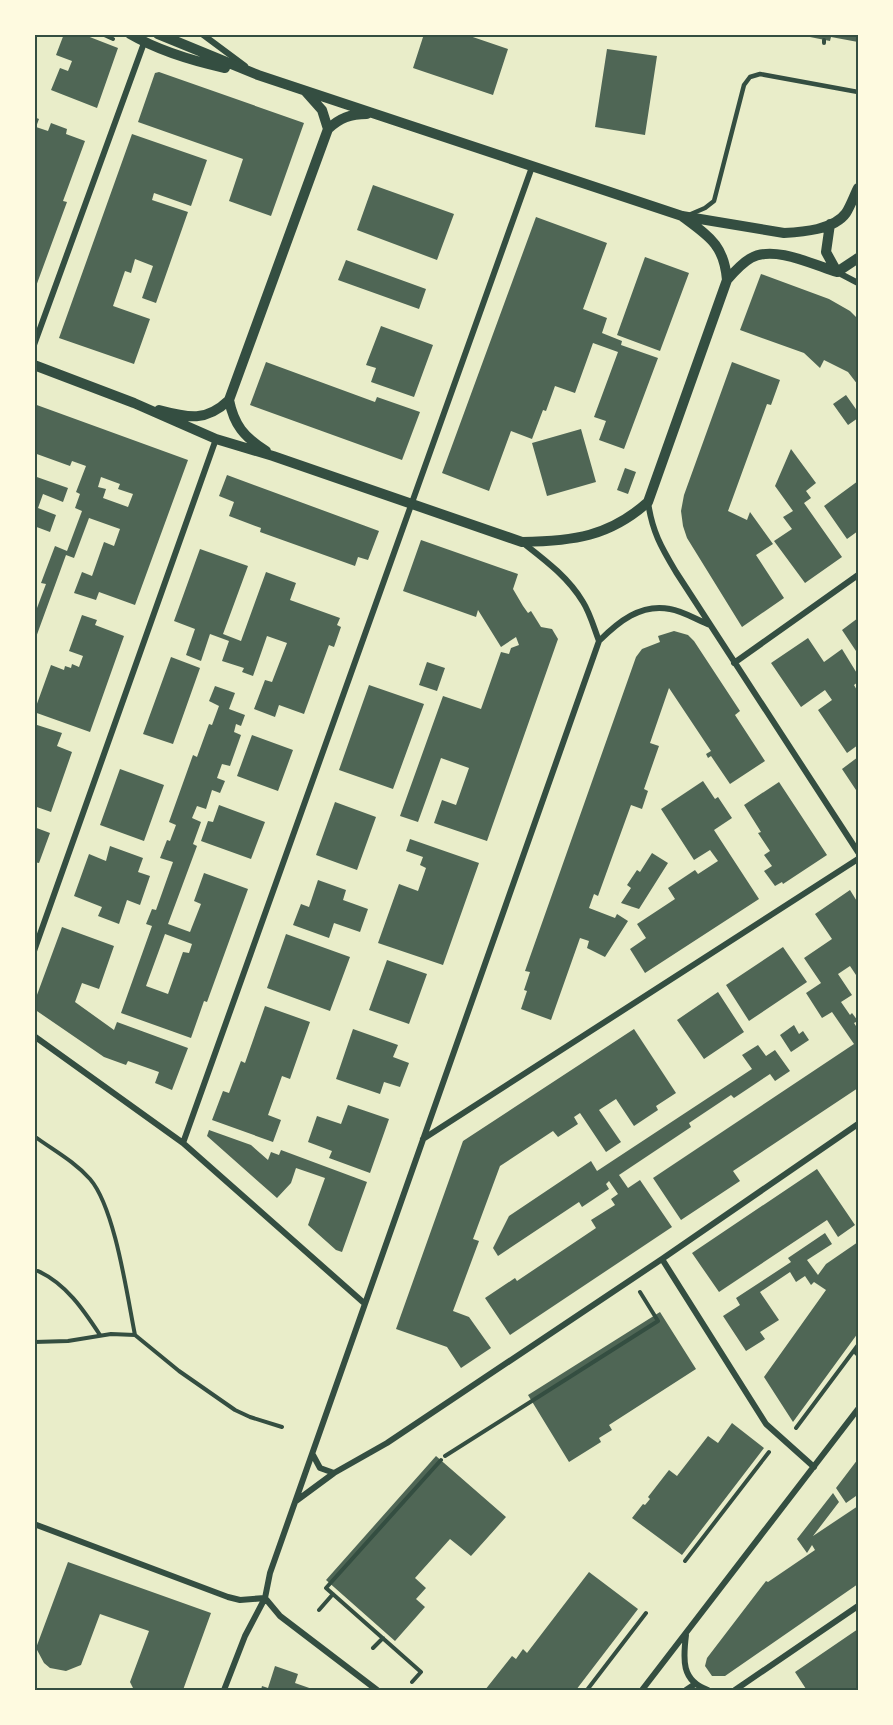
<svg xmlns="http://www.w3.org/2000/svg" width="893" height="1725" viewBox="0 0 893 1725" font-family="'PT Sans',sans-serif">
<rect width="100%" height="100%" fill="#e9edc9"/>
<path fill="#4f6655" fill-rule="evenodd" d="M64 34H82L118 48 97 108 51 90 60 68 68 71 72 61 56 55Z
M424 34H464L508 49 493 95 413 68Z
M795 34H858V42L831 37 830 41Z
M607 49 657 56 645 135 595 127Z
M159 72 304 123 271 216 229 201 243 159 138 122 155 73Z
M34 117 39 119 36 127 48 131 51 123 67 129 66 134 85 141 63 201 67 202 35 289Z
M132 134 207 160 191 206 154 193 152 200 188 212 156 303 142 298 153 266 135 259 131 273 125 271 113 306 150 319 134 364 59 338Z
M373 185 454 214 437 260 357 230Z
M536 217 607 243 583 309 607 318 602 333 622 341 621 345 658 358 624 449 599 440 606 421 594 417 618 352 593 343 575 393 555 386 546 411 543 410 532 439 511 431 489 491 442 473Z
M645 257 689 273 660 351 617 335Z
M346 260 426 289 419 309 338 280Z
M761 274 829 299 850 311 858 319V385L848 372 824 360 820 368 804 353 740 330Z
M381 326 433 345 414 397 371 382 376 368 366 365Z
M266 362 375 402 377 397 420 412 402 460 250 405Z
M732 362 780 380 771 405 767 404 728 511 747 520 750 512 773 544 756 555 784 598 742 627 687 538 683 526 681 511 684 495Z
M846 395 858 412V418L848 425 833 404Z
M34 404 188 460 135 605 99 592 96 600 74 593 82 572 92 576 104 542 114 546 120 529 89 518 74 558 66 555 35 640 34 616 46 584 41 583 55 546 67 551 82 511 75 508 80 494 76 492 86 466 72 461 70 466 34 453ZM101 477 120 484 118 489 133 494 128 507 103 498 106 489 98 487Z
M581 429 596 482 547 496 532 443Z
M791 449 816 483 806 491 811 498 804 503 842 557 805 583 774 541 792 529 783 517 793 511 775 486Z
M625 468 636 472 628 494 617 490Z
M227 475 379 531 368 560 358 557 355 566 260 532 261 528 229 516 234 502 219 496Z
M34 476 68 488 63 502 43 494 38 508 56 515 50 532 34 526Z
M858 481V531L847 539 824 506Z
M421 540 518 574 513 589 523 606 528 613 531 611 541 627 552 629 558 639 487 841 434 823 442 800 456 805 469 768 441 758 418 822 400 816 443 696 481 709 501 652 509 654 511 648 519 645 516 637 501 647 478 610 476 617 403 591Z
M200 549 248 566 223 634 241 641 266 572 296 583 290 600 340 618 337 625 341 627 334 647 329 645 304 714 279 705 275 717 254 709 265 680 272 682 287 643 267 636 253 676 242 672 244 668 222 661 229 641 210 634 201 661 186 655 195 629 174 621Z
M82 615 97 620 95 625 124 636 90 732 34 712 51 665 64 670 65 666 71 668 72 664 79 667 83 656 69 651Z
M858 618V654L842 630Z
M674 631 688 635 694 641 740 711 735 715 765 761 730 784 711 756 708 758 706 754 711 751 669 688 650 743 659 746 644 789 648 791 642 809 631 805 598 896 594 894 589 908 615 918 617 914 628 921 605 957 587 948 589 941 580 938 551 1020 521 1009 527 991 524 990 530 972 525 971 636 657 642 649 660 642 658 636Z
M808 638 824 662 842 649 858 675V682L854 685 858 692V745L847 753 818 710 832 700 825 690 801 707 771 663Z
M171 657 200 668 173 744 143 734Z
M427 662 445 668 437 691 419 685Z
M369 685 424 704 393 789 339 770Z
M215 686 235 693 229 709 245 715 241 726 236 724 234 732 241 735 230 766 222 764 217 778 225 781 220 793 212 790 206 809 197 806 192 818 201 822 193 844 197 846 168 924 190 932 201 904 194 901 204 873 248 889 207 1002 204 1001 191 1038 121 1013 152 926 146 924 152 909 156 910 173 862 160 858 167 840 170 841 176 825 169 822 193 755 197 757 209 724 212 725 219 706 209 701ZM165 934 192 944 189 953 183 952 168 994 146 986Z
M34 724 62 733 57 746 72 752 51 812 34 806Z
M252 735 293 750 278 791 237 776Z
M858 757V793L842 769Z
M120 769 164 785 144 841 100 825Z
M703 781 715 799 718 797 732 818 714 830 759 899 645 973 630 949 646 938 637 924 675 899 668 888 695 870 698 874 718 861 710 850 694 860 661 809Z
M779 782 827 855 783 884 782 882 775 886 764 871 772 866 764 855 770 851 758 833 761 832 744 805Z
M335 802 376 817 357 870 316 855Z
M219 805 265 822 251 859 201 841 208 821 213 822Z
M34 827 50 833 39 863 34 862Z
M410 839 479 863 443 965 378 943 399 884 418 891 426 868 420 865 423 857 406 851Z
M110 846 143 858 138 872 150 876 140 905 127 900 119 924 98 916 102 907 74 896 89 854 106 861Z
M652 853 668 863 639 909 621 903 631 888 627 885 637 870 640 872Z
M318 880 346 890 343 900 368 909 360 932 334 923 329 938 293 925 301 904 309 907Z
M850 890 858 903V978L850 966 838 974 852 995 841 1002 850 1015 852 1013 858 1021 854 1023 858 1029V1088L733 1171 740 1181 681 1220 653 1178 854 1044 832 1012 822 1018 806 993 821 983 804 958 832 939 815 914Z
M62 927 114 946 99 989 82 983 75 1002 114 1030 117 1022 188 1048 172 1090 155 1083 159 1072 128 1061 126 1065 104 1057 34 1009V1003Z
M286 934 350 957 330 1011 267 988Z
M783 947 807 982 749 1021 726 985Z
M387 960 427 974 409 1024 369 1010Z
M718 992 744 1032 704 1059 677 1020Z
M265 1006 310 1022 290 1079 282 1076 268 1115 281 1120 273 1142 212 1120 223 1091 229 1093 241 1061 245 1063Z
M794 1025 799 1034 803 1031 809 1040 791 1052 780 1035Z
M353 1029 398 1045 393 1057 409 1063 400 1087 384 1082 380 1094 336 1079Z
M634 1029 676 1093 656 1106 658 1110 634 1126 616 1099 599 1110 621 1142 606 1152 580 1113 574 1117 578 1124 558 1137 553 1131 500 1166 473 1239 479 1241 453 1311 469 1317 491 1348 461 1368 447 1347 396 1329 463 1141Z
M758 1045 766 1056 775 1050 790 1071 775 1081 770 1074 734 1098 731 1095 689 1123 691 1127 619 1175 628 1188 640 1180 672 1227 510 1335 485 1298 515 1278 517 1281 596 1228 591 1220 615 1205 611 1199 618 1194 609 1181 606 1184 609 1189 582 1207 579 1202 498 1256 493 1248 509 1216 591 1161 597 1171 752 1069 742 1055Z
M348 1105 389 1119 370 1173 329 1158 332 1151 308 1142 317 1116 341 1124Z
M209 1130 251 1145 268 1160 271 1152 279 1155 281 1150 367 1182 342 1252 336 1250 308 1225 325 1178 296 1168 291 1183 277 1198 207 1136Z
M817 1169 855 1225 838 1237 827 1220 719 1292 692 1253Z
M825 1233 832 1244 807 1260 818 1275 826 1264 858 1242V1333L793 1422 764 1377 826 1290 814 1282 811 1285 805 1276 796 1282 790 1272 760 1292 779 1320 760 1332 765 1339 746 1351 723 1316 740 1305 736 1298 791 1262 788 1258Z
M660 1312 696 1369 609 1425 612 1430 599 1438 601 1442 569 1462 528 1395Z
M732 1423 764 1448 682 1555 632 1518 643 1504 645 1505 650 1499 648 1497 669 1470 677 1476 708 1436 718 1443Z
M436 1456 506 1517 471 1556 450 1539 415 1578 426 1588 416 1599 425 1607 395 1641 326 1580Z
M858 1459V1500L856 1496 846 1503 836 1488Z
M833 1493 839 1502 813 1536 858 1506V1584L725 1676H712L705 1666 707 1658 766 1581 768 1582 815 1550 812 1545 807 1553 797 1539Z
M68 1562 211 1613 183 1690H134L130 1682 149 1631 100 1614 81 1665 66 1671 50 1668 44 1663 36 1648Z
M589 1572 638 1609 576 1690H485L512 1656 516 1659 523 1649 527 1653Z
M858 1629V1690H803L806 1689 795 1672Z
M275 1666 298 1674 295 1683 315 1690H261L262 1686 268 1688Z"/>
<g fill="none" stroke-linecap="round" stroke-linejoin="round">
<path stroke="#344e41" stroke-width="4" d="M102 34 113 39
M824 43V40
M34 1136C53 1150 74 1161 90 1179 115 1208 127 1295 135 1335
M38 1271C66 1284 83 1309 100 1335
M34 1342 68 1341 111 1334 135 1335 179 1371 235 1410 250 1417 282 1427
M854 1351 858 1355
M796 1428 858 1345
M445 1456 658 1321 640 1292
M685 1561 769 1452
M319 1610 333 1594
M373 1648 383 1638
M412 1682 421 1672 326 1588 441 1460
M587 1690 646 1613"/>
<path stroke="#344e41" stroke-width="4.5" d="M691 214 705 208 714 201 744 85 750 77 760 74 858 92"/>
<path stroke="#344e41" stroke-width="6" d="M202 34 245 66
M837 272 858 283
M34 345 144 43
M648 502C652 531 661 547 676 572L858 852
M522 542C545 560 568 577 583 602 590 613 594 628 599 641
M734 663 858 575
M34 951 216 439
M34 1036 183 1143 364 1303
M423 1139 858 859
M183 1143 532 167
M662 1259 766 1424 814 1467
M313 1455 320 1468 334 1473
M296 1501 334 1473 387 1443 662 1259 858 1124
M34 1524 228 1597 240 1600 265 1598
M265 1598 280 1616 377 1690
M686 1635C683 1659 681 1681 708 1690
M224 1690 245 1636 265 1598 270 1573 599 641C618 622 641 603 670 609 683 611 697 620 710 625
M642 1690 858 1409
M686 1690 695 1684
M735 1690 858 1606"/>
<path stroke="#344e41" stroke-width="10" d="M130 34C159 51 193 61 225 68
M158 34 258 75 682 216 784 233C802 232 834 230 846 213 851 205 854 196 858 188
M306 92 322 110 328 129
M683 217C710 237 724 245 727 280
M830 224 826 252 837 272
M34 365 134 403 216 439 273 456 522 542C573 541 609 537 648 502L727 280C734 272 742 263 751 258 774 245 814 265 837 272L858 258
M229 400C234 425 244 437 266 451
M159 410C189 418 206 422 229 400L328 129C340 118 350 114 367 114"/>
</g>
<rect width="893" height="1725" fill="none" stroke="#fefae0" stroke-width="72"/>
<rect x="36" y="36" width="821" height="1653" fill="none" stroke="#344e41" stroke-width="2"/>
</svg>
